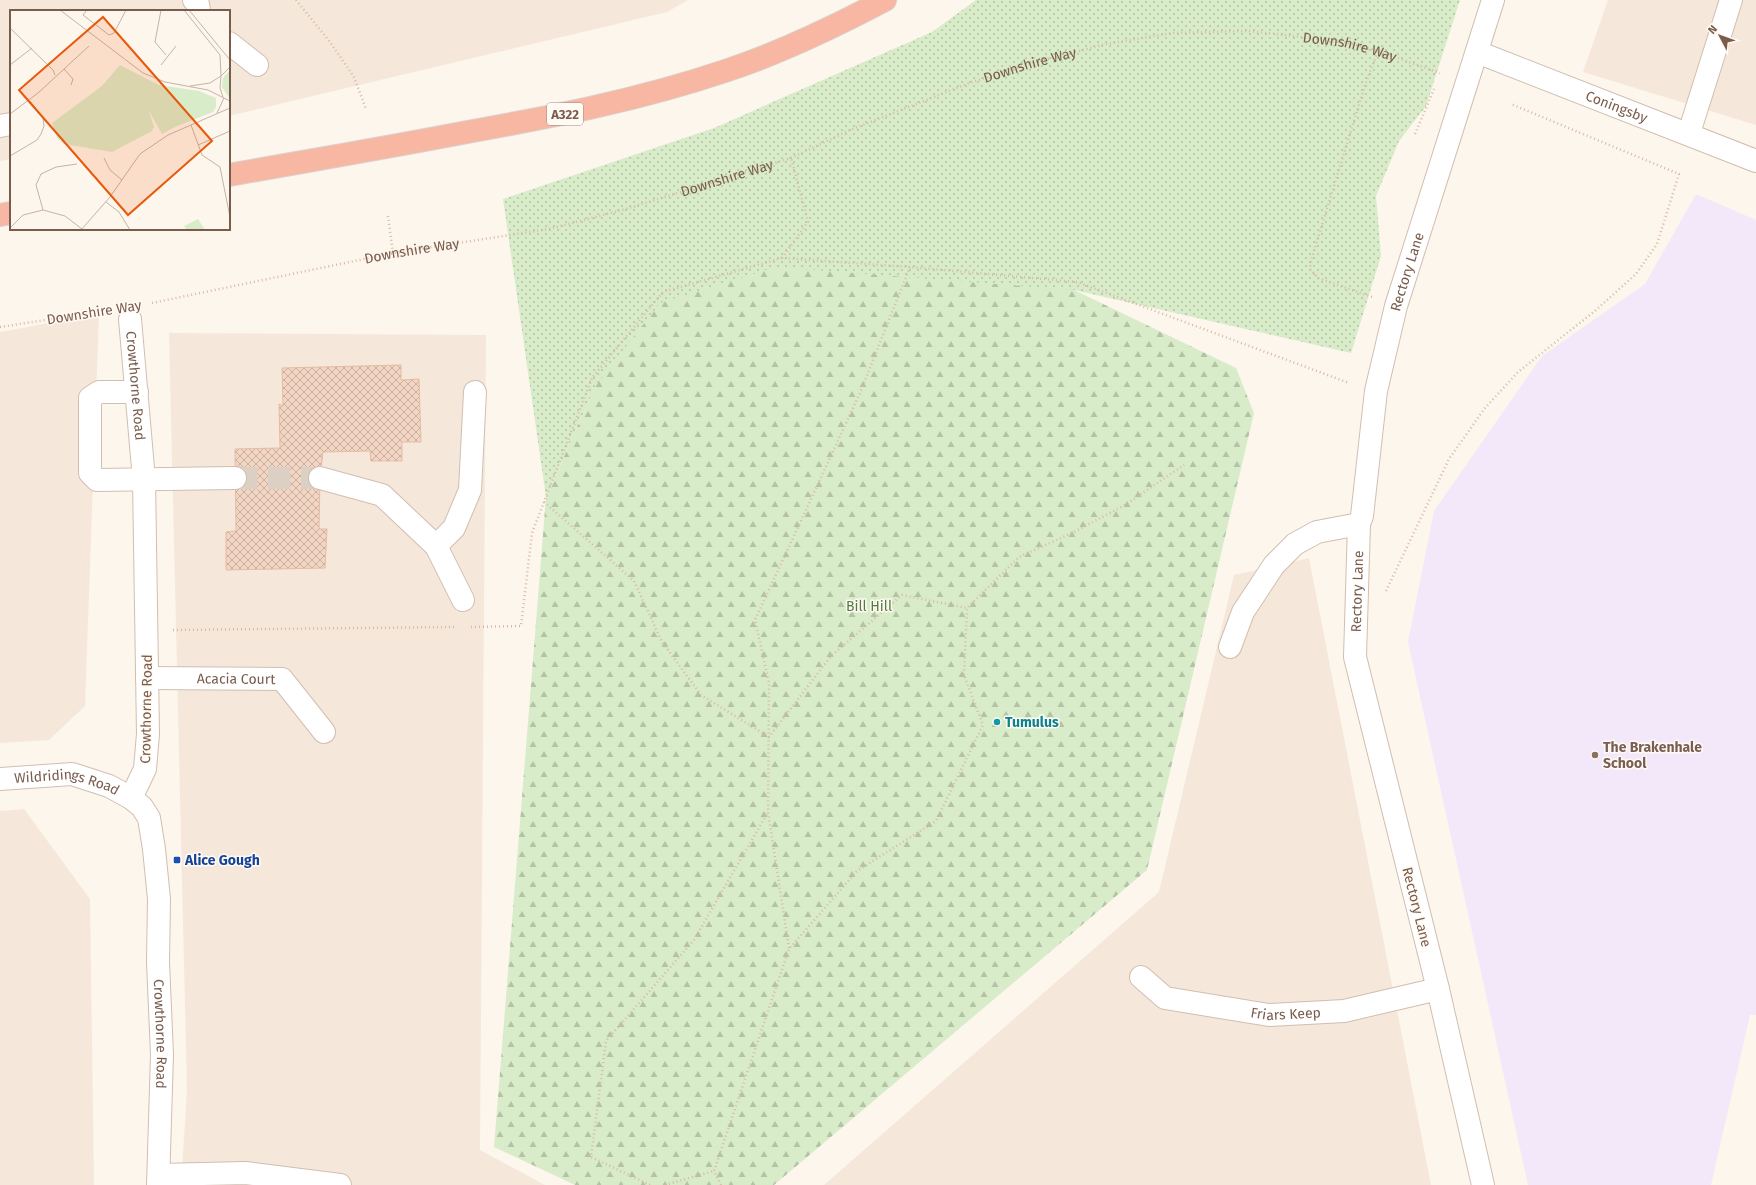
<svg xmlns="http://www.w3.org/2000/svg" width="1756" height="1185" viewBox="0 0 1756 1185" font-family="'Fira Sans',sans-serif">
<defs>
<pattern id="grass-dots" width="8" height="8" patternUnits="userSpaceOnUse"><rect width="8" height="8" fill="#d8ecc9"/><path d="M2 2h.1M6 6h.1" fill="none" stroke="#b4c2a5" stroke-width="1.8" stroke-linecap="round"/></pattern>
<pattern id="forest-firs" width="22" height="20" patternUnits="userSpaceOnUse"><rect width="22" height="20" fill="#d8ecc9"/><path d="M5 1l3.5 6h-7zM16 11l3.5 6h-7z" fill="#b4c2a5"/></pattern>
<pattern id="building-cross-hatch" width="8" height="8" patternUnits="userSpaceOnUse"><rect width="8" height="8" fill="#f3d5c3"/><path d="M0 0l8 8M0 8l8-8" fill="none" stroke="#cab0a1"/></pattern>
</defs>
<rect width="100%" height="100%" fill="#fdf6ec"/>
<path fill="#f5e8da" d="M0 0H688L667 12 229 116V11H11V159L0 161Z
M1608 0H1756V125L1583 72Z
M99 314 85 706 49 740 0 743V332Z
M169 333 486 335 480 1150 545 1185H181L187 1090Z
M1309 558 1431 1185H824L1159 892 1234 575Z
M24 809 90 899 94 1185H0V811Z"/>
<path fill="#f3e8fa" d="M1696 194 1756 220V1015H1750L1711 1185H1528L1408 642 1434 511 1542 356 1645 284Z"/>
<path fill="url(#grass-dots)" d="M976 0H1460L1426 106 1399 141 1376 196 1381 256 1351 353 1074 290 596 385 546 497 503 199 714 128 932 32Z"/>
<path fill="url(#forest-firs)" d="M776 267 1074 290 1236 368 1254 413 1147 870 774 1185H575L494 1147 546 497 596 385 660 303Z"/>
<path fill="url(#building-cross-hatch)" stroke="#e6bba3" d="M401 365V380L419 379 421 442H402V461H371L370 451 323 452 320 478 319 529H327L325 568 226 570V532L236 531 235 449 280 448 279 404 283 406 282 368Z"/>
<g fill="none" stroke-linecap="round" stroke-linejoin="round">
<path stroke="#dcd0c4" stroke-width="22" stroke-dasharray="22 11" stroke-linecap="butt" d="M235 478H320"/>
<defs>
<g id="minor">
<path d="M194 0 198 4 199 11"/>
<path d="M229 43 257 65"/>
<path id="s2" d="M1477 52 1756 161"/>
<path d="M0 126 11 124"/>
<path d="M1689 133 1731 0"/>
<path id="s3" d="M130 319 144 480 148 734 145 769 131 798"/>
<path d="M137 392H99L90 398V473L97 480 235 478"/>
<path d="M320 478 382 495 436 546 463 600"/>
<path d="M436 546 454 528 470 490 475 392"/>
<path d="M1230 647 1243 612 1274 565 1295 544 1317 532 1359 524"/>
<path id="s4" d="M147 678 282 679 324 732"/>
<path id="s5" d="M0 779 72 774 109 786 131 798 142 807 149 818 154 849 159 899 158 962 162 1055 158 1185"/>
<path id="s6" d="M1141 977 1165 998 1269 1015 1344 1011 1438 989"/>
<path d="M159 1175 246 1173 340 1185"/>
<path id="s7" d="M1483 1185 1438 989 1355 657 1359 524 1362 516 1376 391 1396 306 1493 0"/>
</g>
<path id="highway" d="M229 175C307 161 384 148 462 133 551 117 639 100 725 71 780 53 834 27 885 0
M0 215 11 213"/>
</defs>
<use href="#minor" stroke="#d1beb0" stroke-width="24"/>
<use href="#highway" stroke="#dad1cd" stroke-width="24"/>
<g stroke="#d9b8a5" stroke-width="2.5" stroke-dasharray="1 3" stroke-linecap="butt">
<path d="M296 0 330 42 354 77 366 109"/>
<path d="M1415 134 1434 89"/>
<path d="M388 216 393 253"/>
<path d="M782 258 808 222 791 158"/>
<path d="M1372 297 1318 278 1310 269 1311 261 1365 85 1378 51"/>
<path id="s1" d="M152 303 393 253 549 229 626 209 791 158 850 130 972 82 1028 64 1106 44 1172 33 1249 31 1345 42 1378 51 1440 73"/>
<path d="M0 327 104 311"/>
<path d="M544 502 634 581 662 642 701 695 769 737 831 656 902 595 967 608"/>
<path d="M1386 591 1449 459 1485 408 1518 372 1596 310 1636 274 1657 244 1679 174 1511 104"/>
<path d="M471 627 521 626 532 533 592 378 663 292 782 258 910 267 1077 282 1349 383"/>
<path d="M173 630 454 627"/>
<path d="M789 948 768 812 769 683 755 620 860 393 910 267"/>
<path d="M650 1185 591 1157 606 1041 694 940 768 812"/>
<path d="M665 1185 714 1171"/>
<path d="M721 1185 714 1171 789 949 857 871 936 821 983 725 964 675 967 608 1019 557 1072 533 1125 505 1184 465"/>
</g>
<use href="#minor" stroke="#fff" stroke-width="22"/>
<use href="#highway" stroke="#f7b7a3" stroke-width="22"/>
</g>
<circle fill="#0f9aa8" stroke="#fffaf3" stroke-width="1.5" cx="997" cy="722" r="4"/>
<circle fill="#8d6e63" stroke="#fffaf3" stroke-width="1.5" cx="1595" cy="755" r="4"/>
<rect fill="#1a4fb4" stroke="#fffaf3" stroke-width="1.5" x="173" y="856" width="8" height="8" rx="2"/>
<g text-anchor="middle" stroke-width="3" stroke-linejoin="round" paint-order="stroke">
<rect fill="#fffaf3" stroke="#a28b7f" stroke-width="1" x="547" y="103" width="36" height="22" rx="3"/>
<g font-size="13" font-weight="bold" fill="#7a5c4d">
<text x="565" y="119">A322</text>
</g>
<g font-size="14" fill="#7a5c4d" stroke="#fffaf3">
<text dy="5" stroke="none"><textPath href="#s1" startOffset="1238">Downshire Way</textPath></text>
<text dy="5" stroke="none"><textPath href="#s1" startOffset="913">Downshire Way</textPath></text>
<text dy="5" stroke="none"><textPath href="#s2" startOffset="150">Coningsby</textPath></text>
<text dy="5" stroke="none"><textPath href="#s1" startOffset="589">Downshire Way</textPath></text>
<text dy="5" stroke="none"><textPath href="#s1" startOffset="265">Downshire Way</textPath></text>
<text dy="5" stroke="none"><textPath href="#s7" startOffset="934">Rectory Lane</textPath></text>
<text transform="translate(94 312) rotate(-9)" y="5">Downshire Way</text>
<text dy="5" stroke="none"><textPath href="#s3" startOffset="67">Crowthorne Road</textPath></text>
<text dy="5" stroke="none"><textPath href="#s7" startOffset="609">Rectory Lane</textPath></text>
<text dy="5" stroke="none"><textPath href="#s4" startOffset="89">Acacia Court</textPath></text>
<text transform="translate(146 709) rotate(-89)" y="5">Crowthorne Road</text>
<text dy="5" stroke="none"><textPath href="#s5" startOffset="68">Wildridings Road</textPath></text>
<text transform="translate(1417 907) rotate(76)" y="5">Rectory Lane</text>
<text dy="5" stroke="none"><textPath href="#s6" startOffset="154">Friars Keep</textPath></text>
<text dy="5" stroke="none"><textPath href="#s5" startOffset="380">Crowthorne Road</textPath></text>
</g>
<g font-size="14" fill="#537a41" stroke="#fffaf3">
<text x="869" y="611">Bill Hill</text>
</g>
<g font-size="14" font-weight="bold" fill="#0d838f" stroke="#fffaf3" text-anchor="start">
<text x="1005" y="727">Tumulus</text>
</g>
<g font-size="14" font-weight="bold" fill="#785e54" stroke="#fffaf3" text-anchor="start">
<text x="1603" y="752">The Brakenhale<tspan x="1603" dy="16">School</tspan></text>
</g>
<g font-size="14" font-weight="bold" fill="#164399" stroke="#fffaf3" text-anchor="start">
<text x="185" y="865">Alice Gough</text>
</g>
</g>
<g transform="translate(10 10)">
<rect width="220" height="220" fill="#fdf6ec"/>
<path d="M110 55 149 75 189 81 206 88V97L203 102 165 117 152 124 139 101 92 76ZM220 60V89L212 77 213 68Z" fill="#d8ecc9"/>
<path d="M113 72 122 78 139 101 144 117 142 121 102 142 54 134 47 128 42 113 92 76Z" fill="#d8ecc9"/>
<path d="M188 209 195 220H177L174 216Z" fill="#d8ecc9"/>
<path fill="none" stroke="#c5b3a7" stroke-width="1" d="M50 0 133 63 155 72 198 80 220 91M77 0 73 5 99 25 104 23 116 0M151 0 145 32 156 45M174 0 210 45 211 66M179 0 220 50M0 18 43 60 45 65M0 55 22 38M151 55 166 36M54 59 63 69 61 75M180 76 200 73 211 66M213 87 210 78 211 66 220 57M207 103 214 88M0 104 28 83 79 36M181 115 192 145 210 157 220 207M188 135 220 121M0 146 27 130 31 124 34 116 33 108 20 91M94 148 100 160 112 170M96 192 109 202 120 220M33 200 26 175 31 164 46 157 67 154M0 218 13 205 33 200 55 206 72 219M71 220 100 187 130 144 158 125 220 98"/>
<path fill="#e8590c" fill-opacity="0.15" stroke="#e8590c" stroke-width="2" d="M93 7 202 131 118 205 9 80Z"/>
<rect width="220" height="220" fill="none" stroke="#7a5c4d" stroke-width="2"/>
</g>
<g transform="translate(1720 36) rotate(311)" stroke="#fffaf3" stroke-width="3" paint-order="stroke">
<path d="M0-3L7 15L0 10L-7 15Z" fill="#7a5c4d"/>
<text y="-6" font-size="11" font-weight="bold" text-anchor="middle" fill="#7a5c4d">N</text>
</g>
</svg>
